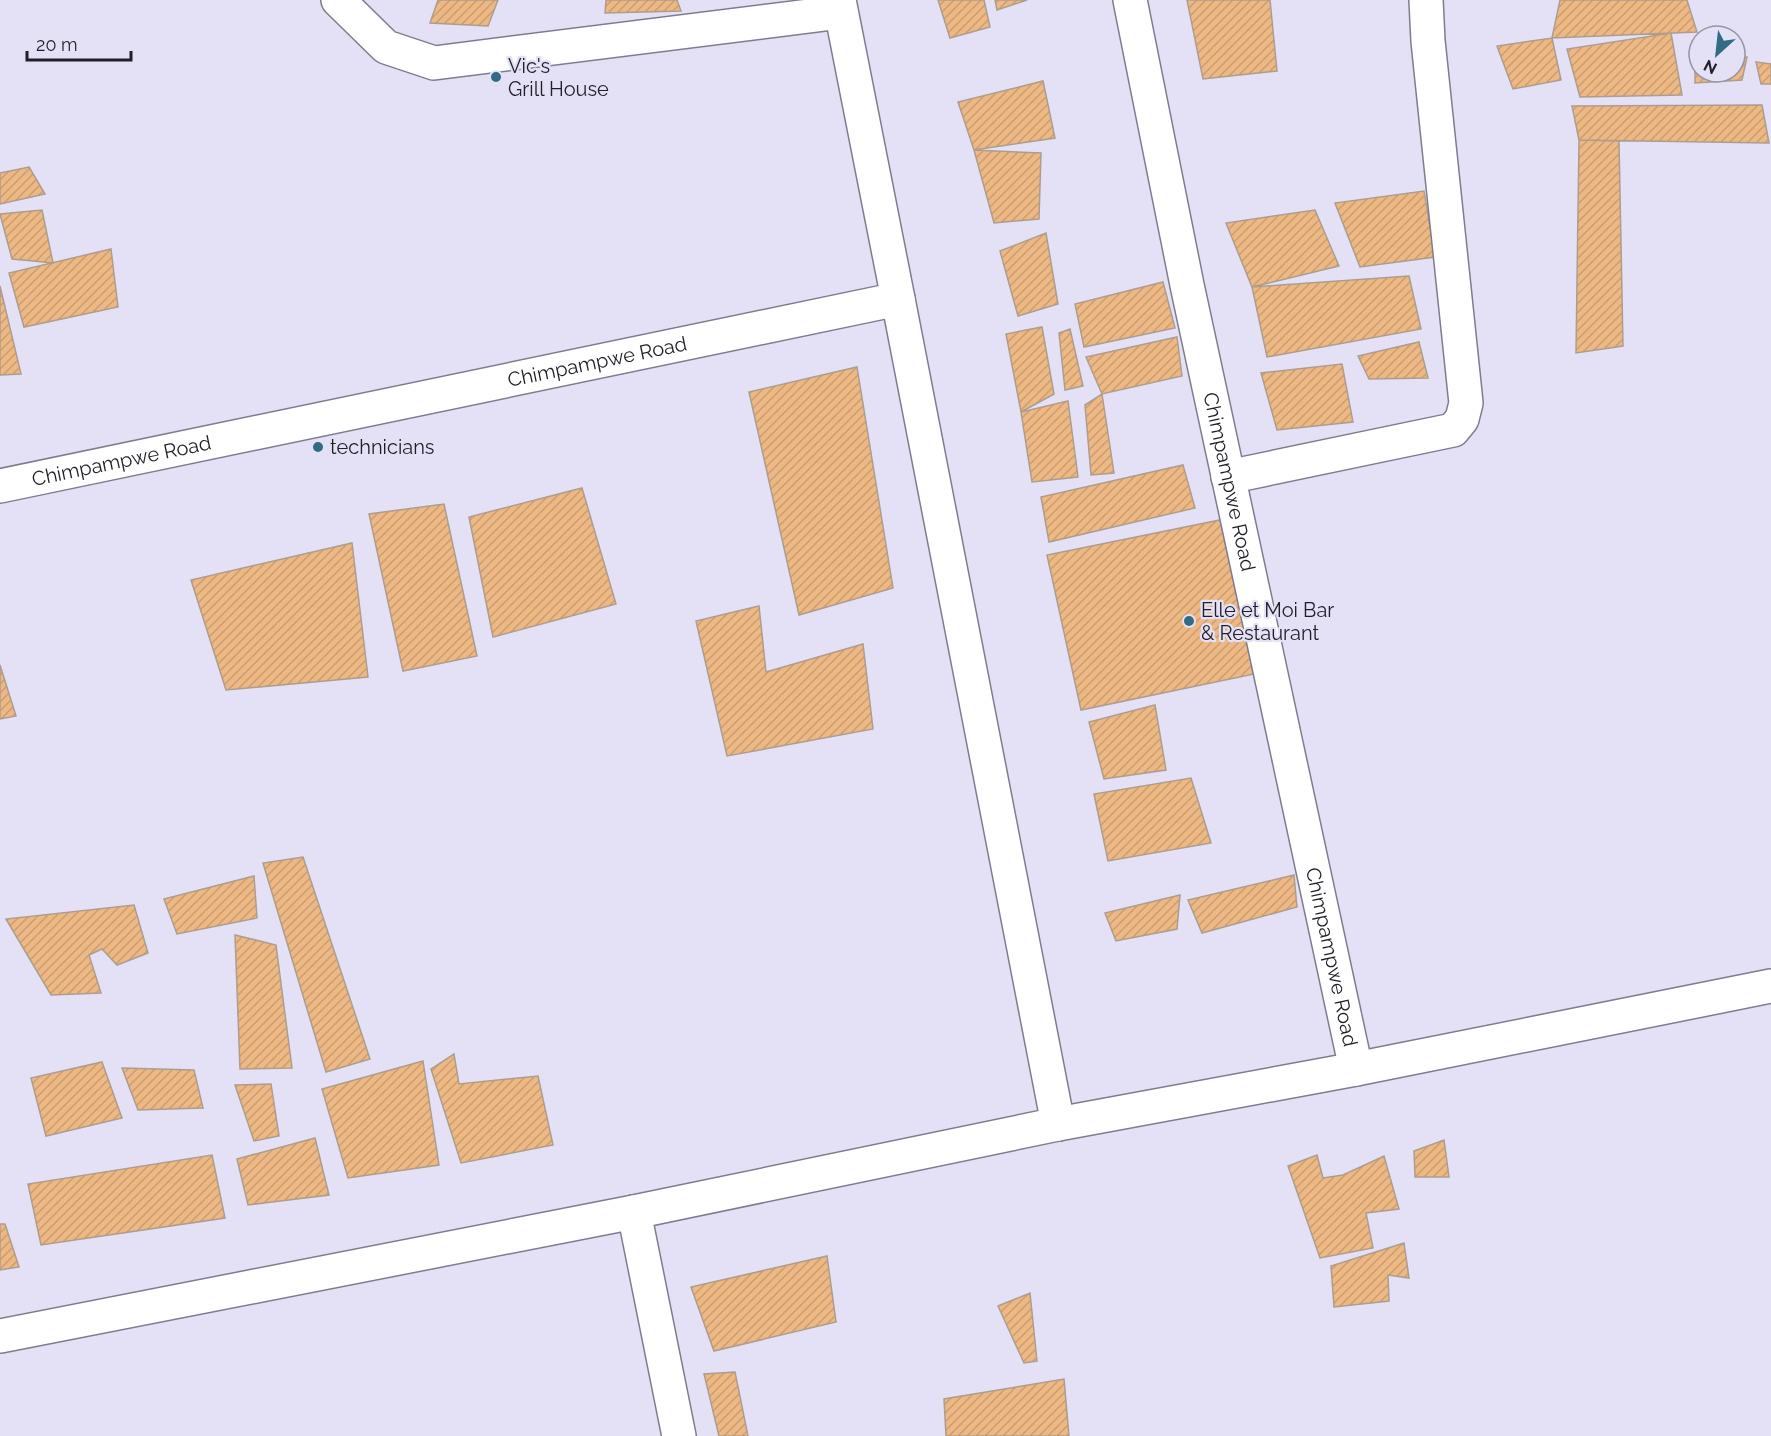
<svg xmlns="http://www.w3.org/2000/svg" width="1771" height="1436" viewBox="0 0 1771 1436" font-family="Raleway,sans-serif">
<defs>
<pattern id="building-hatch" width="6" height="6" patternUnits="userSpaceOnUse" patternTransform="scale(1.5)"><rect width="6" height="6" fill="#edb883"/><path d="M-1 1l2-2M0 6l6-6M5 7l2-2" fill="none" stroke="#cb9e71"/></pattern>
</defs>
<rect width="100%" height="100%" fill="#e4e1f6"/>
<path fill="url(#building-hatch)" stroke="#ad9d8e" stroke-width="1.5" d="M438 0H498L488 26 430 23Z
M606 0H677L681 11 605 13Z
M938 0H984L990 27 950 38Z
M995 0H1027L997 10Z
M1187 0H1270L1277 71 1203 79Z
M1560 0H1687L1697 32 1552 38Z
M1671 33 1682 95 1580 97 1567 49Z
M1552 38 1561 80 1513 89 1497 46Z
M1747 57 1742 80 1695 83V62H1699V72H1735V58Z
M1756 62 1771 64V84H1761Z
M1043 81 1055 138 974 150 958 102Z
M1762 105 1769 143 1579 140 1572 106Z
M1579 140 1619 141 1623 346 1576 353Z
M974 150 1041 153 1039 219 994 223Z
M29 167 45 194 0 204V173Z
M1424 191 1435 257 1360 267 1335 203Z
M42 210 53 263 12 259 0 214Z
M1315 210 1339 266 1252 287 1226 223Z
M1046 233 1058 304 1018 316 1000 251Z
M111 249 118 307 24 327 9 273Z
M1409 276 1421 329 1267 357 1252 287Z
M1163 282 1175 328 1084 347 1075 304Z
M0 286 21 374 0 375Z
M1042 327 1054 394 1021 412 1006 334Z
M1070 329 1083 386 1065 390 1059 333Z
M1177 337 1182 376 1102 394 1086 357Z
M1419 342 1428 378 1369 379 1358 356Z
M1342 364 1353 422 1277 430 1261 373Z
M857 367 893 588 799 615 749 392Z
M1102 394 1114 473 1091 475 1085 405Z
M1068 401 1078 477 1032 482 1021 412Z
M1183 465 1195 508 1049 542 1041 497Z
M582 488 616 604 493 637 469 517Z
M444 504 477 656 403 671 369 514Z
M1220 520 1259 673 1081 710 1047 555Z
M352 543 368 677 226 690 191 580Z
M759 606 766 672 863 644 873 729 727 756 696 621Z
M0 665 16 716 0 719Z
M1155 705 1166 770 1104 779 1089 722Z
M1191 778 1211 843 1108 861 1094 794Z
M303 857 370 1059 326 1072 263 863Z
M1294 875 1297 907 1202 933 1188 900Z
M254 876 257 918 177 934 164 899Z
M1180 895 1177 929 1116 941 1105 913Z
M134 905 148 953 117 965 102 949 89 955 101 993 51 995 6 919Z
M235 935 276 945 292 1068 240 1069Z
M454 1054 459 1084 538 1076 553 1145 461 1163 431 1069Z
M423 1061 439 1165 348 1178 322 1089Z
M102 1062 122 1118 46 1136 31 1078Z
M122 1068 194 1070 203 1108 138 1110Z
M271 1084 279 1136 254 1141 235 1085Z
M315 1138 329 1195 248 1205 237 1159Z
M1444 1140 1449 1177H1415L1414 1151Z
M212 1155 225 1218 41 1245 28 1184Z
M1317 1155 1323 1178 1343 1175 1384 1156 1399 1209 1366 1213 1373 1248 1320 1258 1288 1166Z
M0 1224H5L19 1267 0 1270Z
M1404 1243 1409 1278 1388 1275 1389 1301 1334 1307 1331 1266Z
M827 1256 836 1322 714 1351 691 1287Z
M1030 1293 1037 1361 1024 1363 998 1306Z
M735 1372 748 1436H719L704 1374Z
M1064 1379 1069 1436H946L944 1399Z"/>
<g fill="none" stroke-linecap="round" stroke-linejoin="round">
<defs>
<g id="street">
<path d="M338 0 386 47 434 63 841 12"/>
<path id="s1" d="M1130 0 1187 285 1356 1069"/>
<path d="M898 299 1058 1124"/>
<path d="M1228 477 1453 430 1462 419 1466 403 1428 41 1426 0"/>
<path id="s2" d="M0 486 898 299 839 0"/>
<path d="M634 1212 679 1436"/>
<path d="M0 1336 634 1212 1058 1124 1356 1069 1771 986"/>
</g>
</defs>
<use href="#street" stroke="#7f7c8f" stroke-width="36"/>
<use href="#street" stroke="#fff" stroke-width="33"/>
</g>
<g fill="#316b84" stroke="#e4e1f6" stroke-width="2">
<circle cx="496" cy="77" r="6"/>
<circle cx="318" cy="447" r="6"/>
<circle cx="1189" cy="621" r="6"/>
</g>
<g text-anchor="middle" stroke-width="4.5" stroke-linejoin="round" paint-order="stroke">
<g font-size="20" fill="#201f27" stroke="#e4e1f6" text-anchor="start">
<text x="508" y="73">Vic's<tspan x="508" dy="23">Grill House</tspan></text>
<text x="330" y="454">technicians</text>
<text x="1201" y="617">Elle et Moi Bar<tspan x="1201" dy="23">&amp; Restaurant</tspan></text>
</g>
<g font-size="20" fill="#201f27" stroke="#e4e1f6">
<text dy="7" stroke="none"><textPath href="#s2" startOffset="610">Chimpampwe Road</textPath></text>
<text dy="7" stroke="none"><textPath href="#s2" startOffset="124">Chimpampwe Road</textPath></text>
<text dy="7" stroke="none"><textPath href="#s1" startOffset="492">Chimpampwe Road</textPath></text>
<text dy="7" stroke="none"><textPath href="#s1" startOffset="978">Chimpampwe Road</textPath></text>
</g>
</g>
<g transform="translate(1717 54) rotate(207)"><circle r="28" fill="#e4e1f6" stroke="#9693a3" stroke-width="1.5"/>
<path d="M0-4.5L10 22L0 15L-10 22Z" fill="#316b84"/>
<text y="-9" font-size="16" font-weight="bold" text-anchor="middle" fill="#201f27">N</text>
</g>
<path d="M27 51v9h104v-9" fill="none" stroke="#201f27" stroke-width="3"/>
<text x="36" y="51" font-size="18" fill="#201f27" stroke="#e4e1f6" stroke-width="4.5" paint-order="stroke">20 m</text>
</svg>
